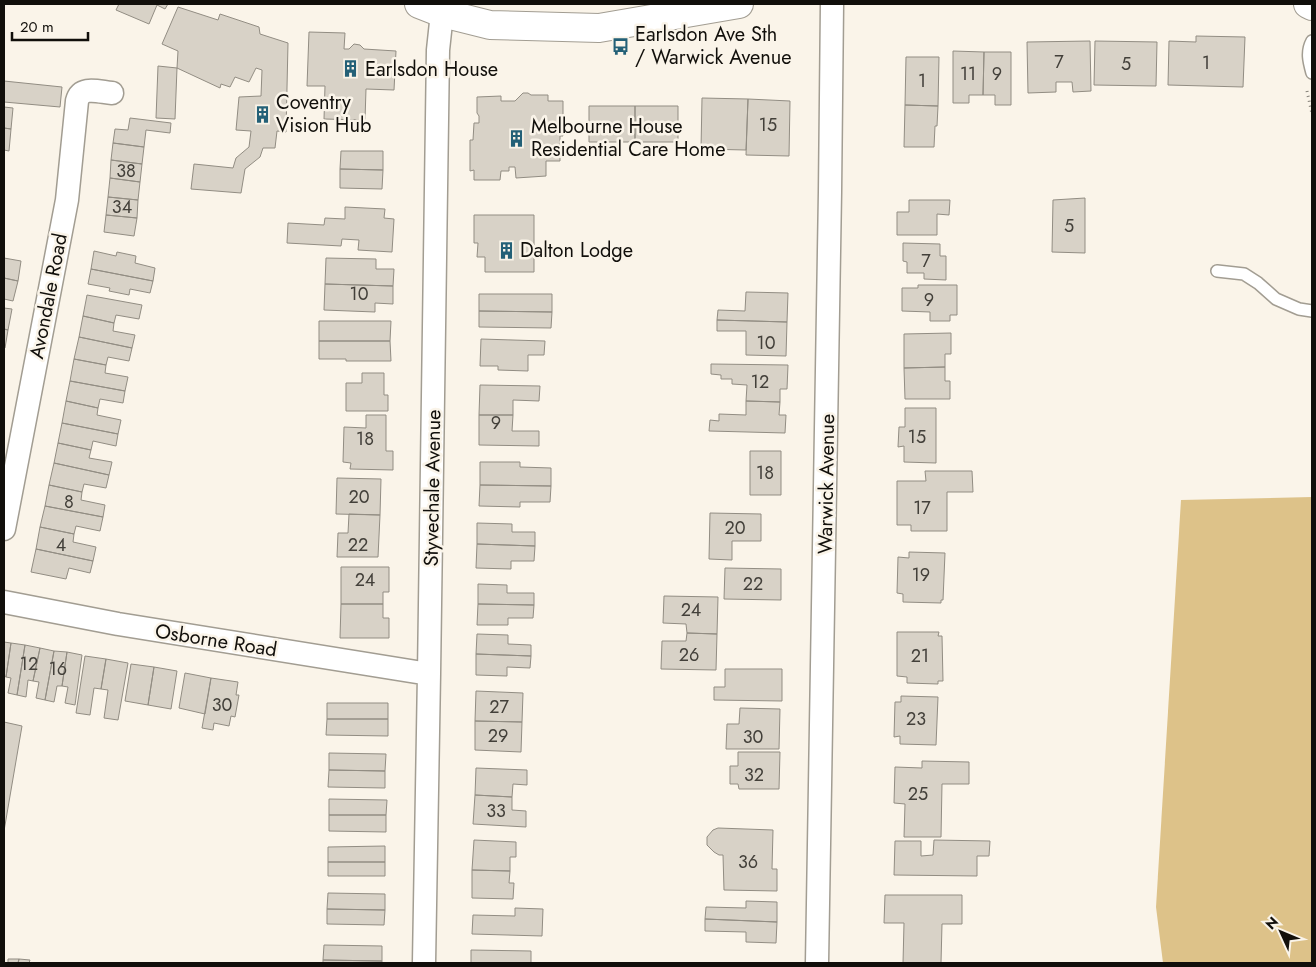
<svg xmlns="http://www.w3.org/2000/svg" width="1316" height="967" viewBox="0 0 1316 967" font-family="Jost,sans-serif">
<rect width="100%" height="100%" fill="#faf4e9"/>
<path fill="#ddc289" d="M1312 497V963H1163L1156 907 1181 500Z"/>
<path fill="#d8d2c7" stroke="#928d83" d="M119 4H168L165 9 157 5 149 24 116 10Z
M178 7 218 20 220 14 259 27 260 34 288 43 286 132 277 131 275 148H263L260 157 245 169 241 193 191 189 194 164 233 168 236 158 249 147 251 131 236 130 239 97 261 96 262 70 256 68 249 82 235 77 230 87 221 84 220 88 177 68 178 51 162 44Z
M309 32 345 33 344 49H349L354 44 360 45 364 49 396 51 394 90 366 89 365 120 324 119 325 86H307Z
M1196 36 1245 37 1243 87 1168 85 1169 41 1196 42Z
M1090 41 1091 91 1073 92 1072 82H1056V92L1028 93 1027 42Z
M1095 41 1157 42 1156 86 1094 85Z
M953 51 984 52 983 95H969V103H953Z
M984 52H1011V105H995V95H983Z
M906 57H939L938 106 905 105Z
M158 66 177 68 175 119 156 118Z
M4 81 62 87 60 107 4 102Z
M523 93H528L531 95H548V101H563V136H560V161H546V176L516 178 515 167H509V171H501L500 180H474V170L470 171V140H473L474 123H479V116L477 113V97L501 96V101H515Z
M702 98 748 99 746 150 701 149Z
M748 99 790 101 789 156 746 155Z
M905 105 938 106 937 126H935L934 147H904Z
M589 106H635V142H589Z
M635 106H678V142H635Z
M4 107 13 108 11 129 4 128Z
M130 118 171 123 170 133 146 130 144 147 113 143 115 129 128 130Z
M4 128 11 129 9 151 4 150Z
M113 143 144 147 142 164 111 160Z
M341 151H383V170L340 169Z
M111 160 142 164 140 182 110 178Z
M340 169 383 170 382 189 340 188Z
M110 178 140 182 138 200 108 197Z
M108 197 138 200 137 218 106 215Z
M1085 198V253L1052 252 1053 200Z
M909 200H950L949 215 937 214V235H897V212H909Z
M345 207 385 209 384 218 394 219 392 252 358 250 359 240 342 239 341 246 287 243 288 223 324 225 325 218 345 219Z
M106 215 137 218 134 236 104 232Z
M474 215H534V272H485V257H477L478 243H474Z
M903 243 940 244V256H946V280L924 279V273H907V262L903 261Z
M94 251 116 256 117 252 136 256 135 263 155 268 153 281 91 269Z
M4 258 21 261 18 281 4 278Z
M326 258 376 259V269H394L393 286 325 284Z
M91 269 153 281 150 293 130 289 129 295 109 291 110 288 88 284Z
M4 278 18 281 13 301 4 299Z
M325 284 393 286V304L375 303V312L324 310Z
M918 285H957V315H950V321H930V312L902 311V288H918Z
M746 292 788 293 787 322 717 320 718 310 745 311Z
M479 294H552V312L479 311Z
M87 295 142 305 139 319 116 315 114 323 83 316Z
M4 308 12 309 8 330 4 329Z
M479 311 552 312 551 328 479 327Z
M83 316 114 323 113 331 135 335 132 348 79 337Z
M717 320 787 322 786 356 746 355V331H717Z
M319 321H391L390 341H319Z
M4 329 8 330 5 348H4Z
M951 333V354H945V367L904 368V334Z
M79 337 132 348 129 361 108 357 106 365 74 359Z
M481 339 545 341 544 355H528V371L498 370V366H480Z
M319 341H390L391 361H346V359H319Z
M74 359 106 365 105 373 128 377 125 391 70 381Z
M711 364 788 365 787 389H780V402L746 401 747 385 732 384V379H721V375L711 374Z
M945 367V381H950V399H905L904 368Z
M362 373H384V395H388V411H346V383H362Z
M70 381 125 391 123 403 100 399 98 408 66 401Z
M480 385 540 386 539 401 513 400V415H479Z
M66 401 98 408 97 415 121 420 118 434 62 423Z
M746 401 780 402 779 415H786L785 433 709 431 710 420 719 421V414L746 415Z
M905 408H936V463L904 462V446L898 447 899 427H905Z
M366 415H386V451H393V470L350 469 351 463 343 462 344 427 366 428Z
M479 415H513L512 431H539V446L479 445Z
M62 423 118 434 116 446 93 441 91 450 58 443Z
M58 443 91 450 89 458 112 462 109 475 54 463Z
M750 451H781V495H750Z
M480 462H520V467L551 468V486L480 485Z
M54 463 109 475 106 488 84 484 82 492 49 485Z
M925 471H972L973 492H947V531H911V525H897V481H926Z
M337 478 381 479 380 515 336 514Z
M49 485 82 492 81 500 105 505 103 517 45 506Z
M480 485 551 486 550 502H520V507L479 506Z
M45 506 103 517 100 531 76 526 74 534 40 527Z
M710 513 761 514V541H732V560L709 559Z
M349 514 380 515 378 557H337L338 533H348Z
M477 523 512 524V532H535V546L477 544Z
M40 527 74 534 73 542 96 547 93 561 36 549Z
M477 544 535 546 534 561H511V569L476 568Z
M36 549 93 561 90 573 69 568 66 579 31 572Z
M909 552 945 553 943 600H941V603L903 602V594L897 593 898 557 909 558Z
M341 567H389V592H383V604H341Z
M725 568 781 569V600L724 599Z
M478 584 507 585V593H534V605L478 604Z
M664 596 718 597 717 634 687 633 686 624 663 623Z
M341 604H383V618H389V638H340Z
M478 604 534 605 533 618H508V625H477Z
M897 632H939L938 636H942L943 681H938V684L907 683V677L897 676Z
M687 633 717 634 716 670 661 669 662 641H686Z
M477 634 508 635V644L531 645V656L476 654Z
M4 642 11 643 6 677 4 676Z
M11 643 25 645 17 695 8 693 11 678 6 677Z
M25 645 40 648 33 681 28 680 26 697 17 695Z
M40 648 54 651 45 700 36 698 39 682 33 681Z
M54 651 67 652 62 686H57L54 702 45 700Z
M67 652 82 655 75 705 65 703 68 687 62 686Z
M476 654 531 656 530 668 507 667V676L476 675Z
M85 656 106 659 101 689 94 688 90 715 76 713Z
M106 659 128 663 118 720 104 718 108 690 101 689Z
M131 664 154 667 148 705 125 701Z
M154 667 177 671 171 709 148 705Z
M725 669H782V701L714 700V687H725Z
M185 673 211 678 205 714 179 708Z
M211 678 238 682 236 695H239L235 717 231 716 229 726 214 723 213 730 202 728Z
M476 691 523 693 522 722 475 721Z
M901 696 938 697 936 745 900 744V736L894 737 895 702H901Z
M327 703H388V719H327Z
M740 708 780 709 779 749H726L727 724H739Z
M327 719H388V736L326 735Z
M475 721 522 722 521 752 475 750Z
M4 722 22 726 4 831Z
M738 752H780L779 789H739L738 784H730V766H738Z
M329 753 386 754 385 771 329 770Z
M922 761 969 762V784H942L941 837H904L905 804 894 803 895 767 922 768Z
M476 768 527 770V785L513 784 512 797 475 795Z
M329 770 385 771V788L328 787Z
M475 795 512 797V810L526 811V827L473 824Z
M329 799 387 800 386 815H329Z
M329 815H386V832L329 831Z
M718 828 773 830 772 869H777V891L724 890 723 855H719L714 852 707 845V837L713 830Z
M474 840 516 842V857H510V871L472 870Z
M934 840 990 841 989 856H977V876L894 875 895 841H921V856L933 855Z
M385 846V862H328V847Z
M328 862H385V876H328Z
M472 870 510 871 509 883H514L513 899 472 898Z
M328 893 385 894V910L327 909Z
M885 895H962V924H942L941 963H903L904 923H884Z
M746 901 777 902V922L705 919 706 907 746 908Z
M515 908 543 909 542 936 472 934 473 915 515 916Z
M327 909 385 910 384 925 327 924Z
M705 919 777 922 776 943 746 942V932L705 931Z
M324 945 382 946V961L323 960Z
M471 950 531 951V963H471Z
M8 959H19L18 963H8Z
M19 959 30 960 29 963H18Z
M323 960 382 961V963H323Z"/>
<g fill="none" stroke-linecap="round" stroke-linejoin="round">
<defs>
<path id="service" d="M1312 41C1306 52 1309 62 1312 73
M1217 271 1244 274 1258 283 1276 299 1299 309 1312 311"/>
<path id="minor" d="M4 529 67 200 77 101C81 85 99 92 112 93
M4 602 118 624 429 674
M424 963 429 674 438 50 442 13
M817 963 830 192 832 4"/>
<path id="secondary" d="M419 4 442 13 490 25 599 28 739 4
M1308 4 1312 6"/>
</defs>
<use href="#service" stroke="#a29d92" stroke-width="14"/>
<use href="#minor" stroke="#a29d92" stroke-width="25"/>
<use href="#secondary" stroke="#a29d92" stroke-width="30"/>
<path stroke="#86827a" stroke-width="3" stroke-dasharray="1 4" stroke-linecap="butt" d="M1307 91 1312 114"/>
<use href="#service" stroke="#fff" stroke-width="11"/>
<use href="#minor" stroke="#fff" stroke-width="22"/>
<use href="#secondary" stroke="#fff" stroke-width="28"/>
</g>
<defs>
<symbol id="bus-bare" viewBox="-9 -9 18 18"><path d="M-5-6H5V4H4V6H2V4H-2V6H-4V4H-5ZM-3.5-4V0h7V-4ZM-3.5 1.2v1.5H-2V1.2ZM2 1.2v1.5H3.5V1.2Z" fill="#236077" stroke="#faf4e9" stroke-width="2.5" paint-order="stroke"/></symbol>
<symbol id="building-bare" viewBox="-9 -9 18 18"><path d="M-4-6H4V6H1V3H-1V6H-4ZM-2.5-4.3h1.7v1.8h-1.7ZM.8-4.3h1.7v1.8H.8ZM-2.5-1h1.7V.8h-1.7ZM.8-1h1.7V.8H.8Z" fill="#236077" stroke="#faf4e9" stroke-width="2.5" paint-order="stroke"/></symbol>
</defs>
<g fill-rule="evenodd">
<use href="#bus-bare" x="608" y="34" width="25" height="25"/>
<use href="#building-bare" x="338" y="56" width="25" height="25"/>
<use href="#building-bare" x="250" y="102" width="25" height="25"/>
<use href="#building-bare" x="504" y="126" width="25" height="25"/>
<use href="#building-bare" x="494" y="238" width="25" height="25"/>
</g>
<g text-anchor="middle" stroke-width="5" stroke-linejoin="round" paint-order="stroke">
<g font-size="18" fill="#43403a">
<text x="1059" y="68">7</text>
<text x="1206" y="69">1</text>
<text x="1126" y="70">5</text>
<text x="968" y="80">11</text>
<text x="997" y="80">9</text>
<text x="922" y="87">1</text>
<text x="768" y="131">15</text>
<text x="126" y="177">38</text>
<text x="122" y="213">34</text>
<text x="1069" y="232">5</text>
<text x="926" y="267">7</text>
<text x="359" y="300">10</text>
<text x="929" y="306">9</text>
<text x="766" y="349">10</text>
<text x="760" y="388">12</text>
<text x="496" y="429">9</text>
<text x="917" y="443">15</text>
<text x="365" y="445">18</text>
<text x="765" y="479">18</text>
<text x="359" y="503">20</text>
<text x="69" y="508">8</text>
<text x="922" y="514">17</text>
<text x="735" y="534">20</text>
<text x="61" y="551">4</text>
<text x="358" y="551">22</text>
<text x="921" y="581">19</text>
<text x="365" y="586">24</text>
<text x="753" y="590">22</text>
<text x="691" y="616">24</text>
<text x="689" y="661">26</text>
<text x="920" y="662">21</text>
<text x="29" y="670">12</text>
<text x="58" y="675">16</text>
<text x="222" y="711">30</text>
<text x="499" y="713">27</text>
<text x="916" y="725">23</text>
<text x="498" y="742">29</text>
<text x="753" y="743">30</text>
<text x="754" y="781">32</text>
<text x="918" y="800">25</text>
<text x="496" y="817">33</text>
<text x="748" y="868">36</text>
</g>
<g font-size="20" fill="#110f0b" stroke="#faf4e9" text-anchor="start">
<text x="635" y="41">Earlsdon Ave Sth<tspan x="635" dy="23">/ Warwick Avenue</tspan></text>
<text x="365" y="76">Earlsdon House</text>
<text x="276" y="109">Coventry<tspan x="276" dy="23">Vision Hub</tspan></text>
<text x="531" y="133">Melbourne House<tspan x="531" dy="23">Residential Care Home</tspan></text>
<text x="520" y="257">Dalton Lodge</text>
</g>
<g font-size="20" fill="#110f0b" stroke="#faf4e9">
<text transform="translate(48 296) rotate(-79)" y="7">Avondale Road</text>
<text transform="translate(826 484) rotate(-89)" y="7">Warwick Avenue</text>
<text transform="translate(432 488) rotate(-89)" y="7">Styvechale Avenue</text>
<text transform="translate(216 640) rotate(9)" y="7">Osborne Road</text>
</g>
</g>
<rect width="1316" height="967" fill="none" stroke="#110f0b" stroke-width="10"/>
<g transform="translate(1281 932) rotate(314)" stroke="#faf4e9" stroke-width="4" paint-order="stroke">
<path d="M0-4L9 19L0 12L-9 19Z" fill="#110f0b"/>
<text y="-8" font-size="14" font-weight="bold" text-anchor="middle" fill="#110f0b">N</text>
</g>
<path d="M12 32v8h76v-8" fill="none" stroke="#110f0b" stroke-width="2.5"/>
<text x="20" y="32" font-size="15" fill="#110f0b" stroke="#faf4e9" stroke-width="4" paint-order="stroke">20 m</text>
</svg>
